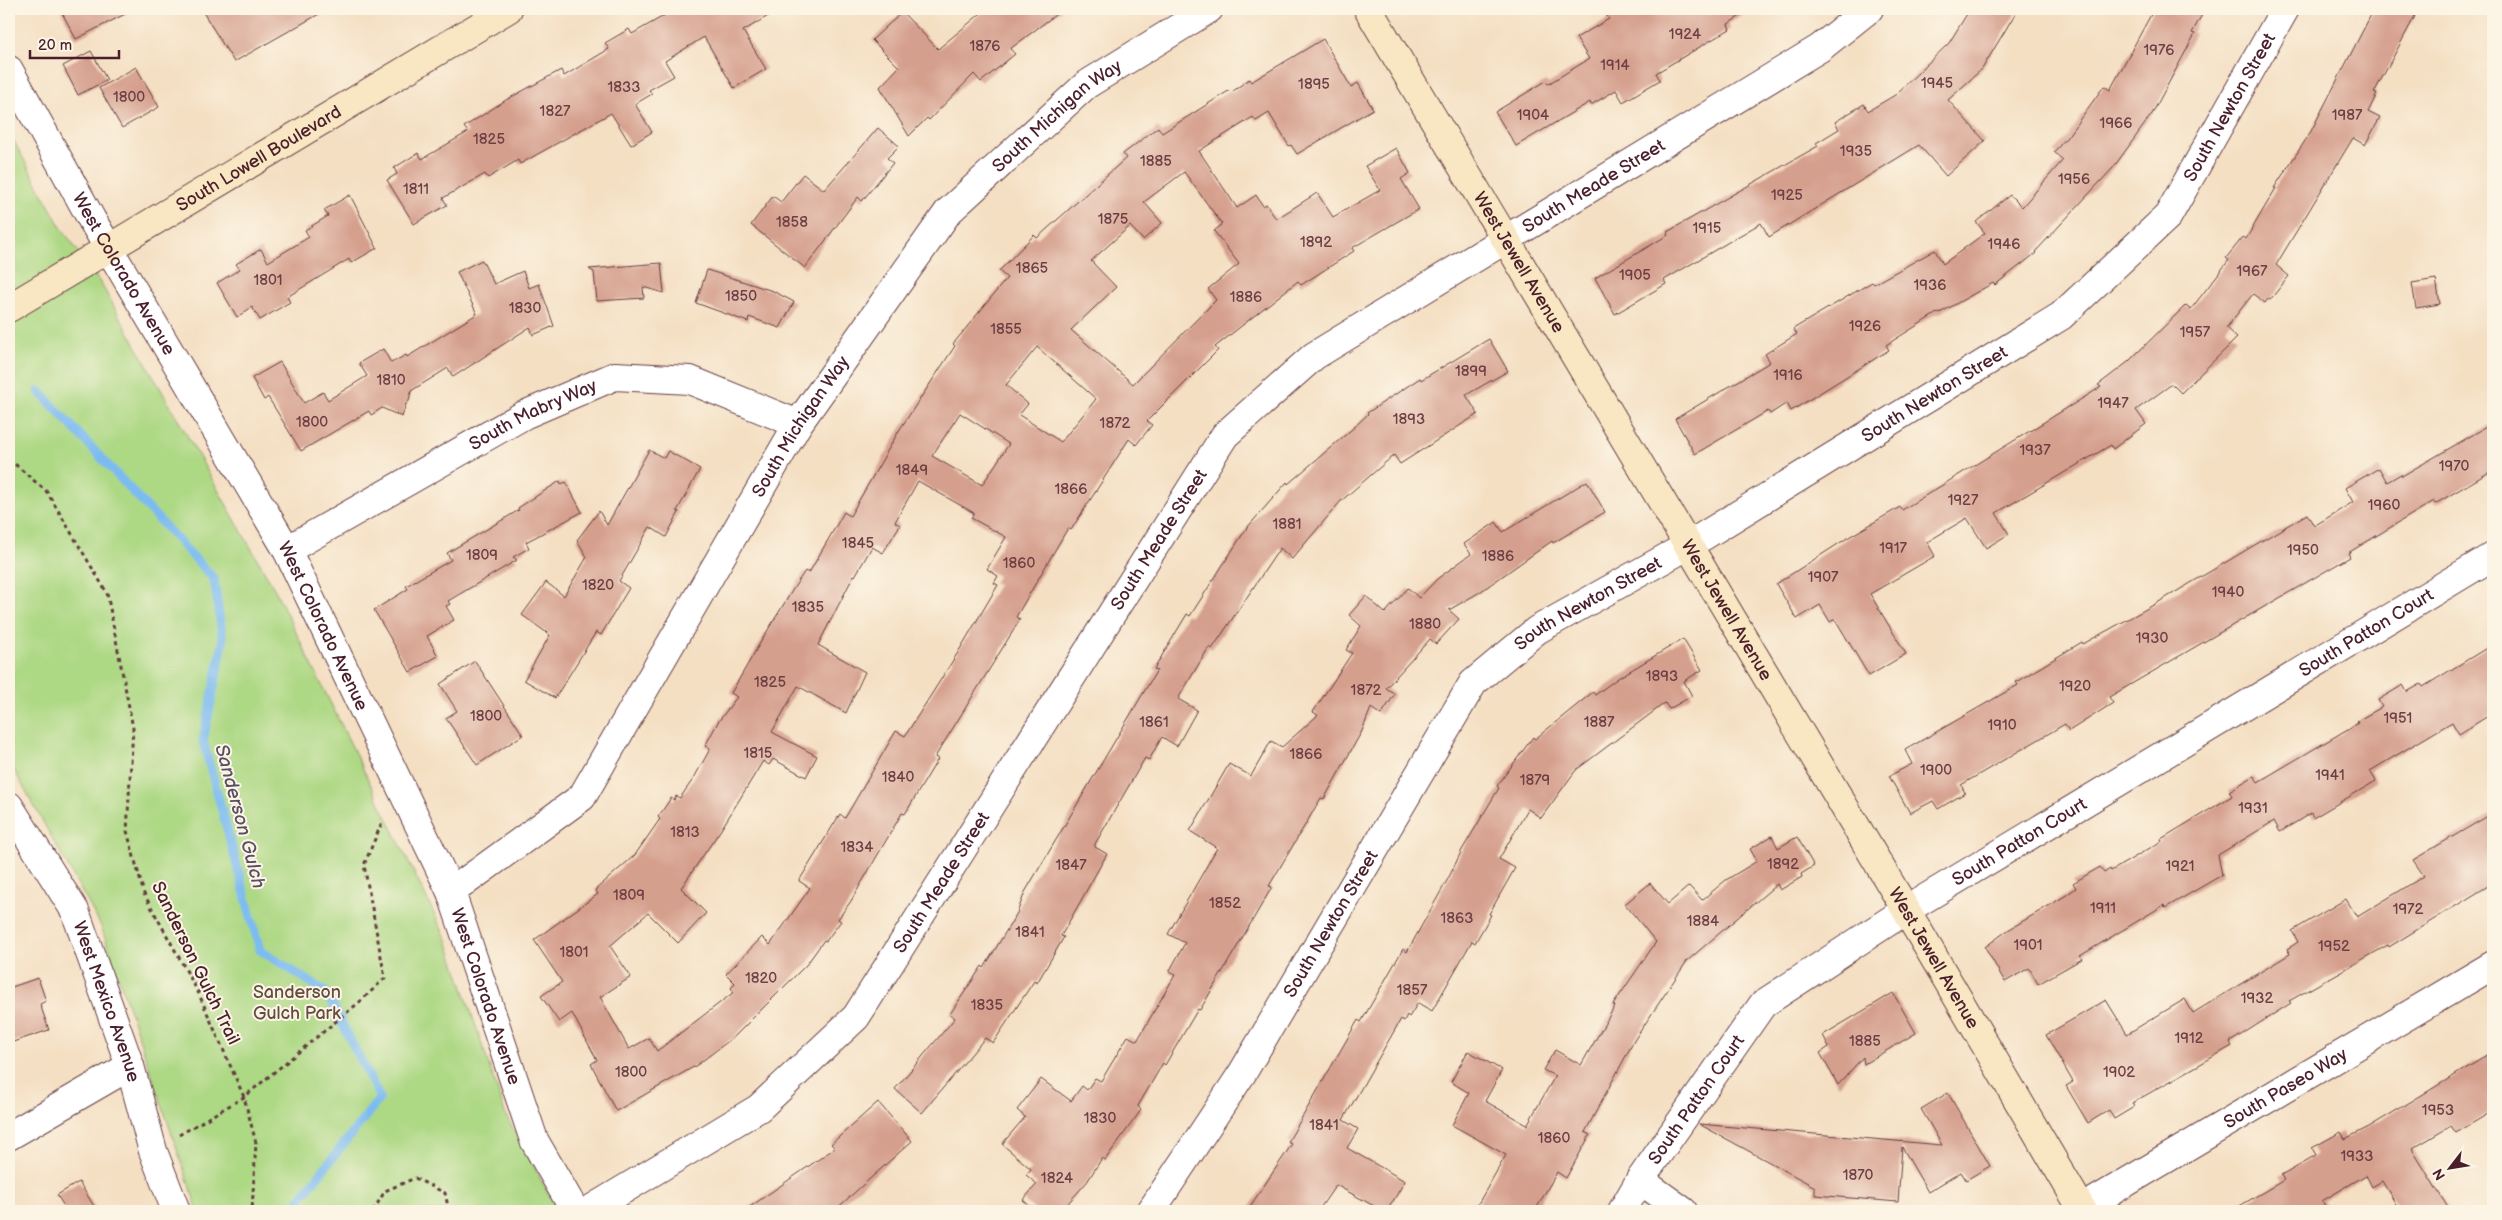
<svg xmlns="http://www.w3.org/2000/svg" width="2502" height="1220" viewBox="0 0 2502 1220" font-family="'Balsamiq Sans',sans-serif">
<rect width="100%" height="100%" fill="#fcf5e5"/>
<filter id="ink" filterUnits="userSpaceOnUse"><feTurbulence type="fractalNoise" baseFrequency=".02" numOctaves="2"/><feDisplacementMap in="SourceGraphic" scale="10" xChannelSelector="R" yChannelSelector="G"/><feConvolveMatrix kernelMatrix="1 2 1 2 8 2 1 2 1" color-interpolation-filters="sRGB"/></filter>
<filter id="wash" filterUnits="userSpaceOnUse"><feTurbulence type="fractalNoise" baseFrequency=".0096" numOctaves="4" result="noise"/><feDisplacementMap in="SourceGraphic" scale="20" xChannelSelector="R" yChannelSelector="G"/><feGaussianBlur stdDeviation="1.12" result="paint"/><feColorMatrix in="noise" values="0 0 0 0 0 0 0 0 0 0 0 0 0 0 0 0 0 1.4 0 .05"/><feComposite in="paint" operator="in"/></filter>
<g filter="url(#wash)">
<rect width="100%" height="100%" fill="#f4dfc3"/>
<path fill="#add884" stroke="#7c7c58" d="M9 132 60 226 101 284 276 592 447 940 506 1116 558 1211H198L101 926 9 761Z"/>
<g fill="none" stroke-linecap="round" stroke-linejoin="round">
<path stroke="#7bbbf0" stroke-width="9" d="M39 391 214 579 223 642 203 741 260 950 326 992 380 1098 300 1199 298 1211"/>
</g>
<g id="blocks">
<path fill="#d59f8d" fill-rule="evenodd" d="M60 9H135L76 39Z
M201 9H328L234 62Z
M676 9H780L743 31 766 69 734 88 704 37 665 61 674 76 649 90 652 94 635 104 652 132 631 145 611 113 520 164 518 160 488 178 485 174 443 198 447 205 414 224 387 180 397 174 394 168 418 153 422 159 468 132 464 127 506 100 561 70 564 76 609 49 605 43 629 29 632 34Z
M986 9H1063L1010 49 1015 54 981 82 974 74 929 120 927 118 909 136 880 87 899 67 872 40 902 12 938 49Z
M1603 9H1751L1728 24 1730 29 1656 73 1660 80 1623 102 1616 90 1591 105 1590 102 1516 146 1495 112 1546 81 1548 84 1589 59 1576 38 1609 19Z
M1970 9H2018L1982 69 1948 100 1985 141 1946 176 1919 145 1769 237 1761 223 1664 280 1666 284 1615 314 1595 278 1668 235 1667 232 1818 146 1816 143 1839 129 1835 122 1864 104 1868 111 1895 95 1949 43Z
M2154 9H2205L2192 33 2195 34 2152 114 2113 168 2035 252 2036 253 1995 285 1993 283 1938 314 1937 313 1886 345 1889 350 1791 411 1787 403 1770 414 1768 411 1695 454 1675 419 1770 362 1765 354 1797 334 1793 329 1872 282 1874 284 1935 250 1943 264 1985 233 1976 222 2010 195 2022 207 2063 160 2054 152 2067 137 2104 86 2110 90Z
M2374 9H2402L2415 16 2374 93 2377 94 2368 112 2380 118 2365 145 2353 138 2276 265 2289 276 2270 300 2268 299 2265 303 2253 294 2226 328 2237 338 2181 393 2172 384 2136 410 2146 424 2113 449 2111 445 1996 513 2009 534 1986 548 1967 518 1927 542 1935 556 1870 594 1906 654 1869 676 1835 619 1830 622 1820 605 1797 619 1776 584 1849 537 1900 507 1902 510 2101 387 2098 385 2128 362 2186 305 2191 309 2229 260 2226 258 2243 237 2246 239 2276 188H2274L2309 135Z
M1323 39 1351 87 1358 83 1373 109 1297 154 1291 145 1289 146 1269 113 1256 121 1253 117 1199 151 1237 208 1256 195 1263 206 1266 204 1276 219 1317 193 1333 217 1380 190 1365 166 1396 148 1410 173 1401 179 1419 209 1352 248 1354 251 1301 285 1298 281 1215 347 1218 350 1147 421 1152 425 1136 445 1129 439 1071 530 1068 528 1051 557 1016 617 1020 619 1013 631 935 757 938 759 905 814 902 813 851 901 838 919 841 921 826 941 824 940 807 964 735 1036 697 1065 616 1111 591 1064 597 1060 572 1013 559 1022 541 996 562 982 534 940 598 894 595 890 635 855 660 819 658 817 671 798 674 800 676 796 680 798 694 778 710 749 705 746 718 722 737 697 731 693 763 638 795 586 805 571 809 573 844 512 850 516 900 429 955 346 953 344 1007 278 999 271 1034 235 1037 238 1126 158 1123 154 1158 127 1162 133 1230 90 1232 92 1249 79 1251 82ZM1184 172 1222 224 1214 231 1239 264 1208 289 1216 300 1133 384 1071 330 1116 287 1091 261 1130 226 1143 240 1162 223 1144 202ZM1037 347 1096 399 1061 442 1019 415 1028 404 1006 385ZM960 413 1009 444 982 485 932 456ZM918 481 974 513 971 518 1006 537 987 569 998 576 994 583 998 585 957 654 905 736 896 731 845 818 840 814 799 881 810 888 770 945 762 937 726 974 735 983 731 988 734 992 657 1051 649 1038 629 1049 600 997 631 977 610 946 648 913 678 943 706 913 681 888 722 828 763 761 769 765 773 759 806 777 817 756 772 732 798 686 846 713 865 672 818 645 854 575 855 576 872 547 883 553 900 525 895 522Z
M91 51 107 80 78 95 63 66Z
M136 67 159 107 122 128 99 88Z
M878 128 899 146 887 158 893 163 862 201 858 197 805 268 751 225 773 196 781 202 803 174 824 190Z
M350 195 377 248 351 263 349 259 287 297 290 302 260 320 252 307 237 317 217 283 240 269 236 264 261 249 268 262 309 237 305 230 328 216 324 210Z
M482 260 494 284 523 271 529 288 539 284 554 326 533 335 530 327 453 377 448 368 411 391 409 401 406 404 402 417 382 408 371 415 369 411 301 451 268 397 264 400 252 378 280 362 304 403 323 392 328 400 367 376 359 363 383 349 391 363 406 355 407 357 477 314 457 272Z
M661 263 664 293 643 287 644 298 597 301 594 272 589 269Z
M707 270 773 291 794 302 780 328 749 317 748 322 696 303Z
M2436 279 2440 304 2416 308 2412 283Z
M1489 339 1508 371 1466 395 1478 414 1400 464 1394 455 1340 502 1292 559 1280 548 1212 649 1209 647 1178 699 1197 710 1177 746 1162 737 1149 760 1145 758 1095 844V847L1107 854 1061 936 1064 937 1037 983 1034 981 993 1043 985 1038 922 1113 895 1089 955 1018 950 1014 982 966 984 968 1017 913 1025 892 1157 670 1154 669 1187 614 1190 616 1246 529 1287 482 1288 484 1351 430 1368 414 1367 413 1420 378 1421 380Z
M2493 423V470L2435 504 2434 501 2348 553 2350 557 2109 697 2113 703 2069 731 2065 724 1961 785 1965 793 1938 809 1933 801 1910 813 1889 776 1912 764 1905 750 2018 685 2016 682 2082 642 2083 644 2157 603 2307 514 2314 526 2353 502 2345 488 2379 468 2387 482 2401 474 2402 476Z
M649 450 664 458 668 451 700 469 677 511 679 512 666 537 650 527 619 581 629 588 601 635 596 632 555 698 524 680 550 635 522 615 546 582 564 596 587 557 577 540 599 511 607 525Z
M560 481 561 484 566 482 582 512 526 542 529 548 513 557 517 560 448 601 450 604 446 606 454 620 427 636 438 656 410 672 374 610 408 589 406 586 451 560 447 553 519 510 518 508Z
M1587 481 1605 512 1553 543 1552 541 1480 592 1449 610 1459 619 1436 644 1430 639 1386 688 1395 694 1381 715 1371 708 1362 731 1324 799 1321 798 1269 886 1272 887 1200 1010 1198 1009 1165 1065 1163 1063 1138 1106 1141 1110 1105 1160 1102 1158 1087 1182 1061 1211H1036L1023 1200 1037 1184 1026 1175 1031 1169 1002 1144 1025 1117 1017 1110 1041 1079 1071 1101 1082 1086 1087 1090 1095 1078 1101 1081 1128 1036 1137 1041 1175 975 1169 972 1185 943 1168 934 1217 848 1190 831 1229 764 1251 776 1271 741 1282 747 1318 715 1313 712 1352 653 1346 650 1361 626 1349 615 1366 596 1385 613 1408 588 1419 598 1437 579 1471 554 1464 544 1496 522 1503 532Z
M1683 639 1702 670 1684 681 1692 696 1669 709 1665 703 1576 770 1541 818 1528 809 1499 859 1515 868 1489 914 1491 915 1475 943 1472 941 1432 1011 1418 1003 1409 1017 1407 1015 1404 1021 1401 1019 1343 1120 1358 1129 1347 1148 1405 1181 1387 1211H1383L1336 1185 1318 1211H1247L1292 1144 1288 1142 1358 1020 1361 1022 1403 949 1407 952 1450 875 1462 850 1499 788 1497 786 1533 737 1535 739 1593 692 1595 695 1618 678Z
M2493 644V713L2459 734 2452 722 2370 771 2376 781 2313 818 2311 813 2280 832 2274 821 2218 855 2222 875 2165 908 2164 905 2080 956 2082 959 2038 984 2029 968 2005 982 1985 947 2008 930 2065 896 2076 888 2073 883 2100 867 2104 873 2110 869 2111 871 2162 841 2161 839 2232 796 2229 791 2254 776 2258 782 2358 723 2357 721 2382 707 2378 700 2403 685 2407 692 2421 684 2423 687Z
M475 661 523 735 477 765 446 718 457 711 440 684Z
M2493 813V883L2389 947 2388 945 2289 1001 2291 1003 2230 1042 2232 1046 2132 1103 2134 1107 2114 1119 2109 1110 2088 1123 2066 1086 2073 1082 2046 1035 2106 1000 2127 1034 2185 999 2193 1013 2290 954 2287 949 2298 942 2292 931 2346 899 2357 917 2424 876 2413 860Z
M1772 836 1778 848 1797 837 1814 866 1801 874 1802 877 1780 890 1777 884 1687 961 1635 1039 1585 1132 1590 1135 1566 1178 1557 1172 1535 1211H1474L1506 1155 1452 1125 1469 1093 1451 1082 1468 1051 1502 1070 1485 1101 1527 1125 1555 1076 1543 1070 1555 1050 1581 1065 1615 1006 1613 1005 1656 942 1625 904 1650 883 1668 904 1689 886 1702 900 1726 880 1757 861 1750 849Z
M38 978 46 1001 40 1004 49 1030 13 1042 9 1029V988Z
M1893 993 1916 1033 1864 1064 1863 1057 1838 1085 1820 1053 1829 1047 1823 1035Z
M2493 1052V1111L2456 1133 2451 1126 2412 1149 2450 1211H2400L2382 1181 2372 1187 2366 1175 2322 1201 2328 1211H2231L2284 1180 2281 1175 2316 1155 2312 1148 2341 1132 2345 1139 2369 1127Z
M1948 1093 1990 1166 1966 1180 1961 1172 1928 1192 1902 1147 1898 1202 1815 1195V1187L1699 1124 1942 1145 1921 1109Z
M878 1102 912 1141 834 1211H744L835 1148 831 1144Z
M79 1182 97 1211H67L57 1195Z"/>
</g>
</g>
<g filter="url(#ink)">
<use href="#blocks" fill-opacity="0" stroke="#643c42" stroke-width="1"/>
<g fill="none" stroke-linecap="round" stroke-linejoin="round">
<defs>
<g id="street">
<path id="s1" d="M9 70 92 220 287 550 451 892 534 1140 575 1211"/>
<path id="s2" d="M287 550 524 415 615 376 690 380 798 424"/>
<path id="s3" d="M9 806 75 911 130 1066 153 1151 176 1211"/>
<path id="s4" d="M451 892 582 797 798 424 948 212 1086 85 1209 9"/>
<path d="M9 1136 130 1066"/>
<path d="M1640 1180 1683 1211"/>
<path id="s5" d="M588 1211 759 1108 856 1017 1225 435 1314 356 1820 48 1869 9"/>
<path id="s6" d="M1151 1211 1243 1072 1473 683 1537 630 1689 545 2061 316 2168 216 2285 9"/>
<path id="s7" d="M1622 1211 1640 1180 1763 1004 1906 910 2493 556"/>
<path id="s8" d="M2078 1211 2493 965"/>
</g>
<g id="secondary">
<path id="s9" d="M1368 9 1906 910 2083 1211"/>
<path id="s10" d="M9 308 508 9"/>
</g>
</defs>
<use href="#street" stroke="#643c42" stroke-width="30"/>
<use href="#secondary" stroke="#643c42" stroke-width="30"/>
<path stroke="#643c42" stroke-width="3" stroke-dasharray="4 4" stroke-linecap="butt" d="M9 459 47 492 107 593 133 728 127 831 144 894 198 992 244 1097 256 1143 252 1211
M179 1135 244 1097 362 1000 385 978 364 865 383 820
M373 1211 385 1191 415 1178 445 1193 449 1211"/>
<use href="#street" stroke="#fff" stroke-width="28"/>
<use href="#secondary" stroke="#f9e7c3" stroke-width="28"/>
</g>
</g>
<g text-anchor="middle" stroke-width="4" stroke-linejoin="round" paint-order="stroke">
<g font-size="15" fill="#6d3f44">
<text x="1685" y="39">1924</text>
<text x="985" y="51">1876</text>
<text x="2159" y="55">1976</text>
<text x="1615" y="70">1914</text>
<text x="1937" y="88">1945</text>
<text x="1314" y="89">1895</text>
<text x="624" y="92">1833</text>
<text x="129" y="102">1800</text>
<text x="555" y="116">1827</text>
<text x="1533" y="120">1904</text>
<text x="2347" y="120">1987</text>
<text x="2116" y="128">1966</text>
<text x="489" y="144">1825</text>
<text x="1856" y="156">1935</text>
<text x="1156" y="166">1885</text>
<text x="2074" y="184">1956</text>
<text x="416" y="194">1811</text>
<text x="1787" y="200">1925</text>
<text x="1113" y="224">1875</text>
<text x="792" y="227">1858</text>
<text x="1707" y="233">1915</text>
<text x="1316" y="247">1892</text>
<text x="2004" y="249">1946</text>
<text x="1032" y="273">1865</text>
<text x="2252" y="276">1967</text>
<text x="1635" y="280">1905</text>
<text x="268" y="285">1801</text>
<text x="1930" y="290">1936</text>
<text x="741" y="301">1850</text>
<text x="1246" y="302">1886</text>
<text x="525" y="313">1830</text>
<text x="1865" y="331">1926</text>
<text x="1006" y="334">1855</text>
<text x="2195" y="337">1957</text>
<text x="1471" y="376">1899</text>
<text x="1788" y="380">1916</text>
<text x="391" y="385">1810</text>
<text x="2113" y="408">1947</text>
<text x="1409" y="424">1893</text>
<text x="312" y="427">1800</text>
<text x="1115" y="428">1872</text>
<text x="2035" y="455">1937</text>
<text x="2454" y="471">1970</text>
<text x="912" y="475">1849</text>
<text x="1071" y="494">1866</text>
<text x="1963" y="505">1927</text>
<text x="2384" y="510">1960</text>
<text x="1287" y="529">1881</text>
<text x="858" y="548">1845</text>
<text x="1893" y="553">1917</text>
<text x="2303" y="555">1950</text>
<text x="482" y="560">1809</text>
<text x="1498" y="561">1886</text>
<text x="1019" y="568">1860</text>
<text x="1823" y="582">1907</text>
<text x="598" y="590">1820</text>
<text x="2228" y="597">1940</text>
<text x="808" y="612">1835</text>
<text x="1425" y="629">1880</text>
<text x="2152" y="643">1930</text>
<text x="1662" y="681">1893</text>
<text x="770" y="687">1825</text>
<text x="2075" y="691">1920</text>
<text x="1366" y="695">1872</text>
<text x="486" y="721">1800</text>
<text x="2398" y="723">1951</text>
<text x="1154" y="727">1861</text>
<text x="1599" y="727">1887</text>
<text x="2002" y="730">1910</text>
<text x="758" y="758">1815</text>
<text x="1306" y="759">1866</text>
<text x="1936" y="775">1900</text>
<text x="2330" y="780">1941</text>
<text x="898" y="782">1840</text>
<text x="1535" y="785">1879</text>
<text x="2253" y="813">1931</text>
<text x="685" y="837">1813</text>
<text x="857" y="852">1834</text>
<text x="1783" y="869">1892</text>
<text x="1071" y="870">1847</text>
<text x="2180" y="871">1921</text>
<text x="629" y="900">1809</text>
<text x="1225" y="908">1852</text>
<text x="2103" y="913">1911</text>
<text x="2408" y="914">1972</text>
<text x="1457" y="923">1863</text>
<text x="1703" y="926">1884</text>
<text x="1030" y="937">1841</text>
<text x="2028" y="950">1901</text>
<text x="2334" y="951">1952</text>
<text x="574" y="957">1801</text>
<text x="761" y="983">1820</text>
<text x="1412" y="995">1857</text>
<text x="2257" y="1003">1932</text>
<text x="987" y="1010">1835</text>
<text x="2189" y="1043">1912</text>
<text x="1865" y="1046">1885</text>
<text x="631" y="1077">1800</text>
<text x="2119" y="1077">1902</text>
<text x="2438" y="1115">1953</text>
<text x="1100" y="1123">1830</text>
<text x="1324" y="1130">1841</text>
<text x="1554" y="1143">1860</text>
<text x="2357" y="1161">1933</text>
<text x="1858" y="1180">1870</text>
<text x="1057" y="1183">1824</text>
</g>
<g font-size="18" fill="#4a1f2b" stroke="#fcf5e5">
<text dy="6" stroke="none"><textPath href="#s6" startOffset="1584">South Newton Street</textPath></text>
<text dy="6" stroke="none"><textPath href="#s4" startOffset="998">South Michigan Way</textPath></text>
<text dy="6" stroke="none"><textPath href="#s10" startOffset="291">South Lowell Boulevard</textPath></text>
<text dy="6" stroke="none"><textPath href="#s5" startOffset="1468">South Meade Street</textPath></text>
<text dy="6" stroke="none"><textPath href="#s9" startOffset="295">West Jewell Avenue</textPath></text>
<text dy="6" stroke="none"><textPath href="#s1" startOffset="234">West Colorado Avenue</textPath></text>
<text dy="6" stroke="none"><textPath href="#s6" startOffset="1164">South Newton Street</textPath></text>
<text dy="6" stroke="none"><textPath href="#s2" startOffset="281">South Mabry Way</textPath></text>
<text dy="6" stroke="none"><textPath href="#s4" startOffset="592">South Michigan Way</textPath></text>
<text dy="6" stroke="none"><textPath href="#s5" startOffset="898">South Meade Street</textPath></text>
<text dy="6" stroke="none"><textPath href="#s6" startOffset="759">South Newton Street</textPath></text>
<text dy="6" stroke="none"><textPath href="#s9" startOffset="700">West Jewell Avenue</textPath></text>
<text dy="6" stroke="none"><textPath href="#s1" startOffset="639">West Colorado Avenue</textPath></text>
<text dy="6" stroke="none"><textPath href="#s7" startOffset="959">South Patton Court</textPath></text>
<text dy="6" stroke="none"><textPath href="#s7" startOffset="554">South Patton Court</textPath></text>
<text dy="6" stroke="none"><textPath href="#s5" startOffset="492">South Meade Street</textPath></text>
<text dy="6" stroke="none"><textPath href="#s6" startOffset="339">South Newton Street</textPath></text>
<text dy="6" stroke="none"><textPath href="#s9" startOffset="1105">West Jewell Avenue</textPath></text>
<text transform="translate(196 963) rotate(64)" y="6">Sanderson Gulch Trail</text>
<text dy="6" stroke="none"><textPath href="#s1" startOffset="1044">West Colorado Avenue</textPath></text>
<text dy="6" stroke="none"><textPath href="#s3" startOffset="220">West Mexico Avenue</textPath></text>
<text dy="6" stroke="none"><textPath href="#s8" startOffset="241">South Paseo Way</textPath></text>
<text dy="6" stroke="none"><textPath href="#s7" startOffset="134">South Patton Court</textPath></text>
</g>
<g font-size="18" fill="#634d41" stroke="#fcf5e5">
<text x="297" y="998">Sanderson<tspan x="297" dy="21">Gulch Park</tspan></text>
</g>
<g font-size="19" font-style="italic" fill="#594e66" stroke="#fcf5e5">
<text transform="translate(241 816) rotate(75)" y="7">Sanderson Gulch</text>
</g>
</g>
<rect width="2502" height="1220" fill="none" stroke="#fcf5e5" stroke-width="30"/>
<g transform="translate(2450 1168) rotate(239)" stroke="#fcf5e5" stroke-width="4" paint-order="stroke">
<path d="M0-4L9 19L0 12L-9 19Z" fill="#4a1f2b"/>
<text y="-8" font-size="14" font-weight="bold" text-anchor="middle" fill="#4a1f2b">N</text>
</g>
<path d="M30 50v8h89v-8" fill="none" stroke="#4a1f2b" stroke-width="2.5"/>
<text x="38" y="50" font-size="15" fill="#4a1f2b" stroke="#fcf5e5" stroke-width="4" paint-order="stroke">20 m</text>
</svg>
